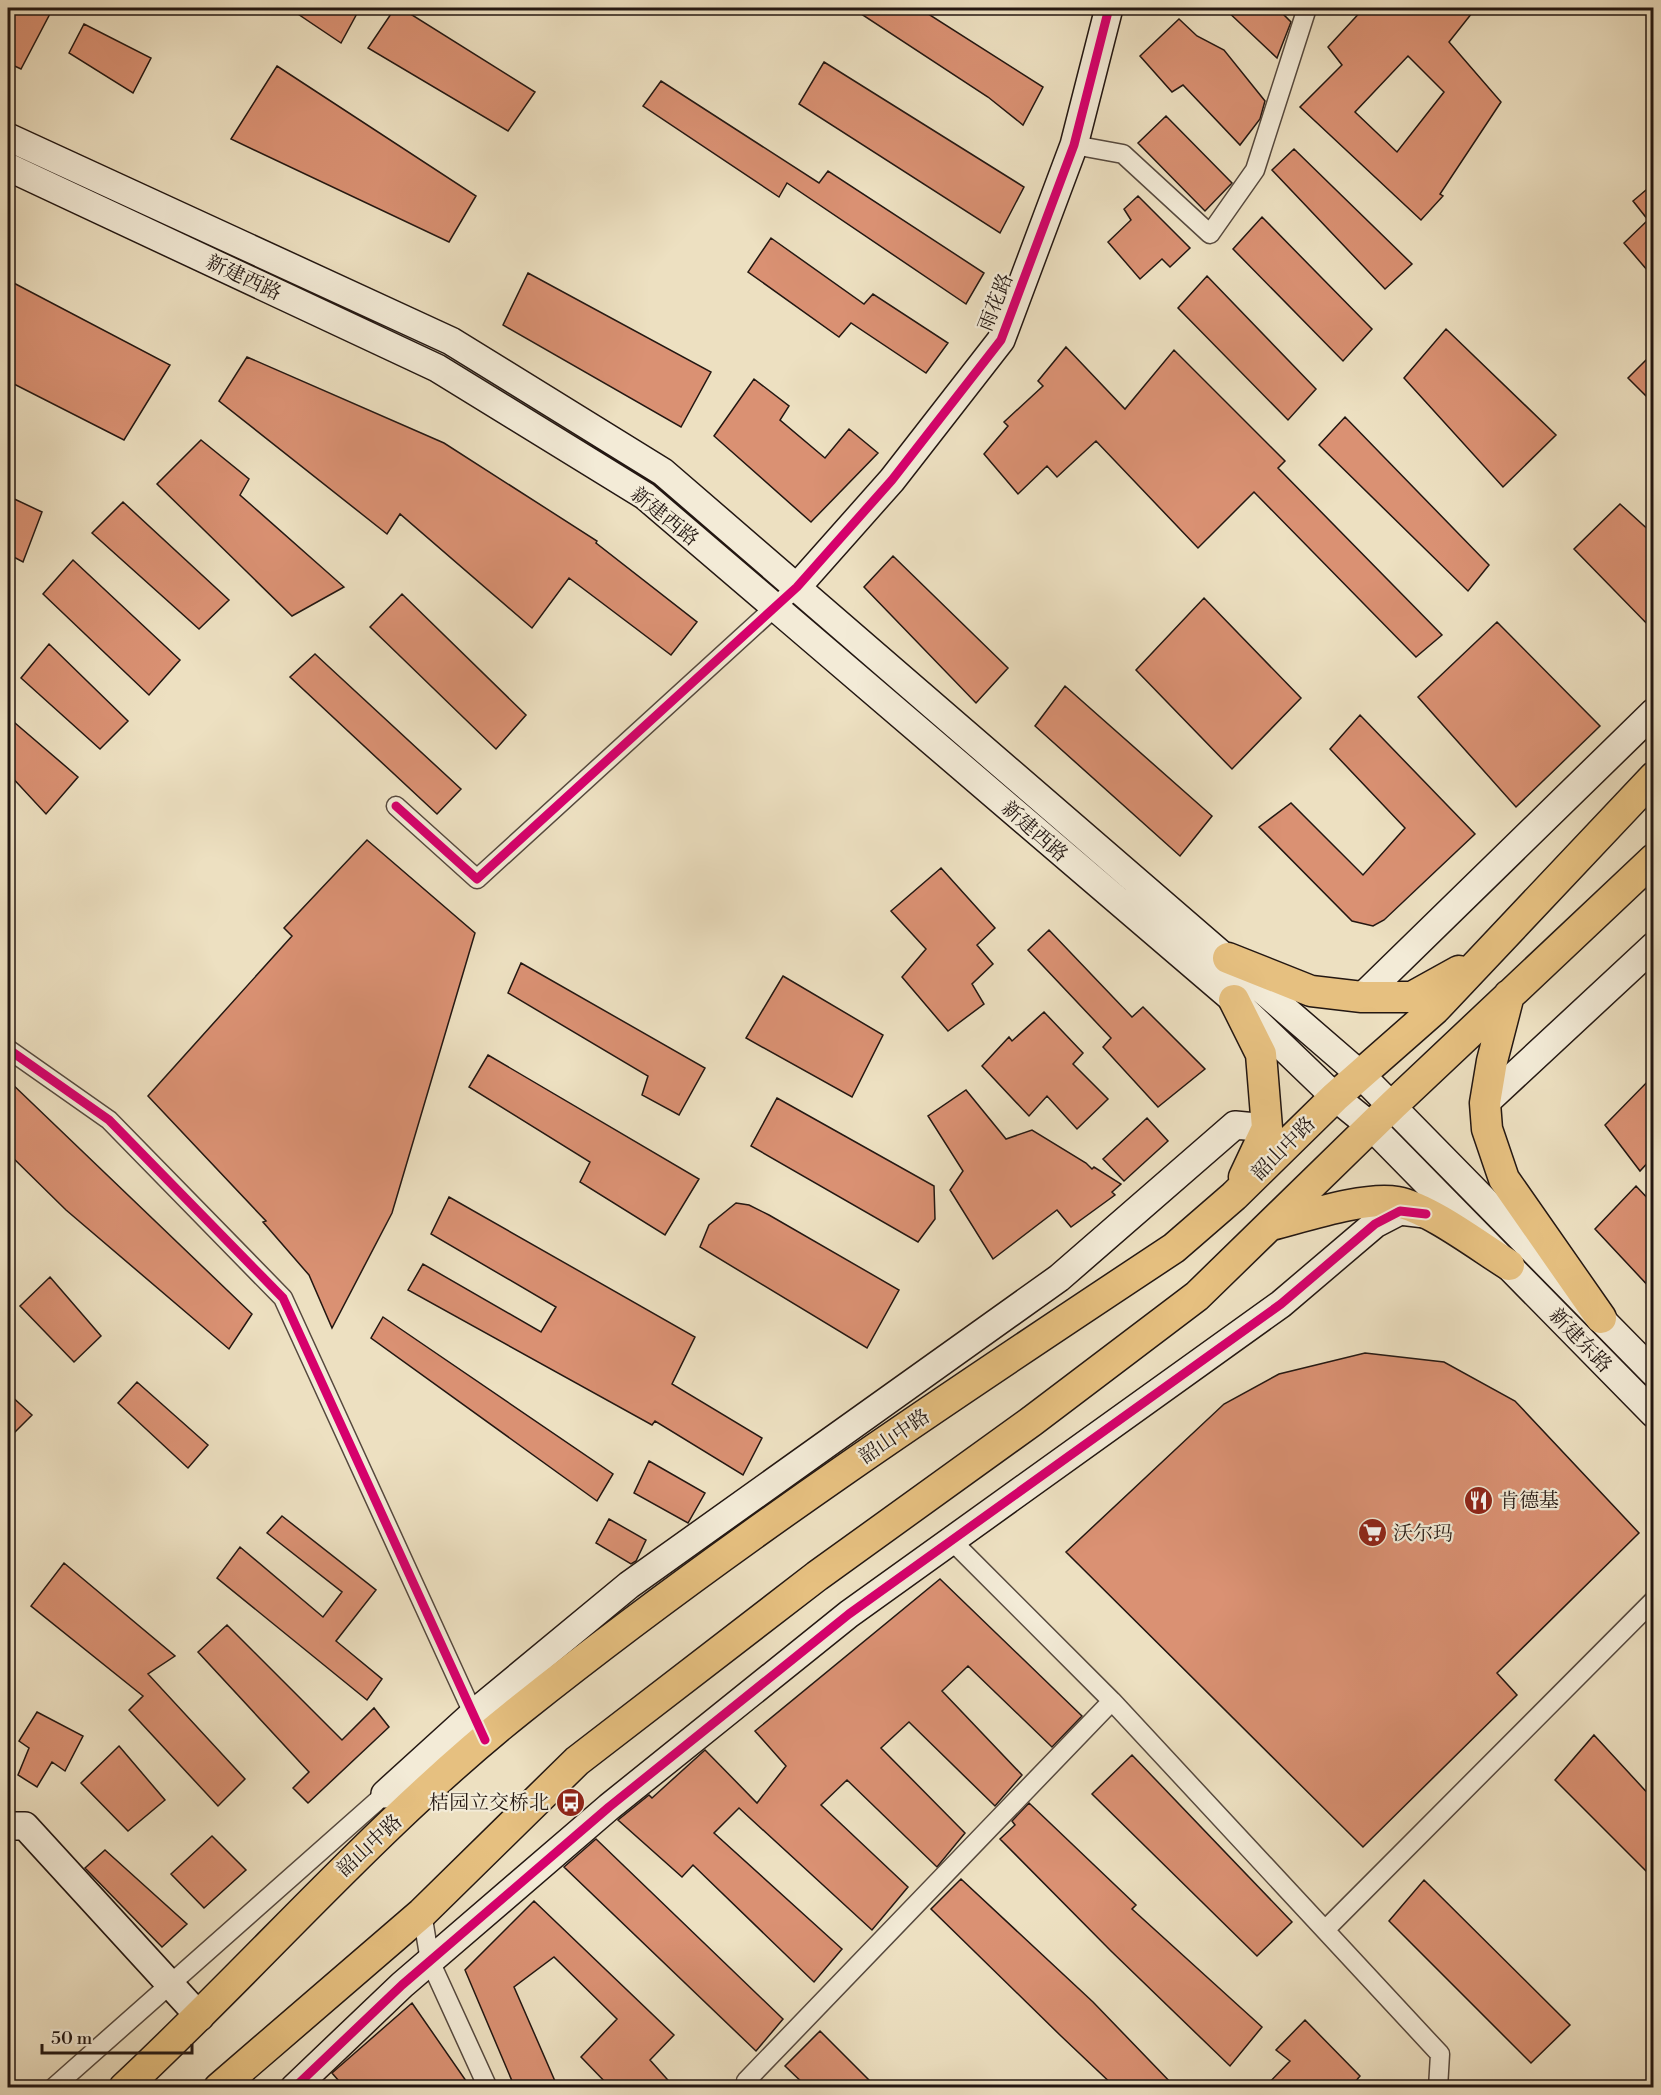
<svg xmlns="http://www.w3.org/2000/svg" width="1661" height="2095" viewBox="0 0 1661 2095" font-family="'Libre Bodoni','Noto Serif SC',serif">
<rect width="100%" height="100%" fill="#ede0c1"/>
<filter id="stains"><feTurbulence type="fractalNoise" baseFrequency=".00333" numOctaves="4"/><feColorMatrix values="0 0 0 0 .2 0 0 0 0 .09 0 0 0 0 .02 0 0 0 .5 -.17"/></filter>
<radialGradient id="worn" r=".72"><stop offset=".6" stop-color="#630" stop-opacity="0"/><stop offset="1" stop-color="#630" stop-opacity=".3"/></radialGradient>
<path fill="#da9173" stroke="#231712" stroke-width="1.5" fill-rule="evenodd" d="M8 8H53L21 69 8 63Z
M289 8H360L341 43Z
M395 8H401L535 92 508 131 368 48Z
M852 8H919L1043 87 1023 125 988 97Z
M1224 8H1277L1291 22 1277 58Z
M1364 8H1476L1449 42 1501 102 1440 194 1443 196 1421 220 1300 107 1342 65 1328 47ZM1408 56 1444 92 1397 152 1355 112Z
M1179 19 1197 36 1224 50 1265 101 1260 119 1240 145 1183 85 1172 92 1140 56Z
M84 24 151 58 133 93 69 53Z
M824 62 1024 187 1000 233 799 104Z
M277 66 476 196 449 242 231 139Z
M661 81 819 183 828 171 984 273 966 304 787 183 779 197 643 106Z
M1166 116 1232 183 1205 211 1138 143Z
M1294 149 1412 264 1385 289 1272 170Z
M1653 184V277L1624 243 1648 220 1633 201Z
M1138 196 1190 248 1170 267 1162 259 1140 279 1108 242 1131 220 1124 209Z
M1262 217 1372 329 1343 361 1233 249Z
M771 238 864 304 873 294 948 343 926 373 851 323 839 337 748 272Z
M528 273 711 372 681 427 503 325Z
M1207 276 1316 389 1288 420 1178 308Z
M8 280 170 365 124 440 8 381Z
M1446 329 1556 435 1503 487 1404 378Z
M1066 347 1125 409 1174 350 1285 461 1278 468 1442 635 1416 657 1254 492 1198 548 1096 441 1057 477 1047 466 1018 494 984 454 1008 426 1004 422 1043 386 1038 381Z
M1653 353V403L1628 378Z
M247 357 444 443 597 541 596 543 697 622 671 655 569 578 532 628 400 514 387 534 219 401Z
M754 379 789 406 780 420 825 458 849 429 878 453 811 522 714 436Z
M1345 417 1489 565 1468 591 1319 445Z
M201 440 249 479 240 495 344 587 292 616 157 484Z
M8 496 42 512 23 562 8 554Z
M123 502 229 600 199 629 92 533Z
M1620 504 1653 534V630L1574 549Z
M893 556 1008 668 976 703 864 587Z
M73 560 180 660 149 695 43 594Z
M402 594 526 715 496 749 370 627Z
M1204 598 1301 698 1232 769 1136 670Z
M1497 622 1600 726 1516 807 1418 697Z
M49 644 128 721 100 749 21 678Z
M315 654 461 789 437 814 290 677Z
M1065 686 1212 816 1180 856 1035 726Z
M1360 715 1475 834 1384 920 1373 926 1352 921 1259 827 1291 803 1363 875 1405 828 1330 749Z
M8 717 78 777 46 814 8 773Z
M367 840 475 933 392 1213 332 1328 309 1275 263 1222 266 1221 148 1096 292 936 284 928Z
M941 868 995 928 977 945 993 964 972 984 984 1004 948 1031 902 977 926 949 891 911Z
M1049 930 1132 1017 1143 1007 1205 1069 1158 1107 1103 1047 1111 1038 1028 950Z
M521 963 705 1068 679 1115 642 1095 648 1076 508 993Z
M783 976 883 1035 852 1097 746 1038Z
M1044 1012 1083 1053 1073 1064 1108 1099 1077 1129 1047 1096 1029 1116 982 1066 1009 1037 1012 1041Z
M488 1055 699 1179 665 1235 580 1182 590 1162 469 1087Z
M1653 1076V1157L1640 1171 1605 1125Z
M8 1080 252 1314 229 1349 66 1210 8 1153Z
M966 1090 1006 1139 1032 1130 1086 1163 1092 1169 1094 1167 1121 1184 1112 1192 1115 1195 1071 1227 1057 1210 993 1259 950 1190 963 1171 928 1116Z
M777 1098 934 1186 935 1219 918 1242 751 1146Z
M1147 1118 1168 1141 1124 1181 1103 1159Z
M1636 1186 1653 1204V1291L1595 1229Z
M449 1197 695 1337 672 1384 762 1438 743 1475 655 1421 652 1425 408 1290 423 1264 541 1332 556 1307 431 1234Z
M736 1203 749 1205 769 1215 899 1290 867 1348 700 1247 709 1225Z
M50 1277 101 1336 74 1362 20 1306Z
M383 1317 613 1474 597 1501 371 1338Z
M1365 1353 1444 1362 1515 1401 1639 1533 1497 1673 1517 1695 1363 1847 1066 1552 1224 1404 1279 1374Z
M137 1382 208 1445 188 1468 118 1403Z
M8 1393 32 1415 8 1439Z
M649 1461 705 1493 688 1523 634 1493Z
M282 1516 376 1590 336 1641 382 1679 367 1700 217 1578 240 1547 323 1617 342 1592 267 1533Z
M609 1519 646 1540 636 1561 631 1564 596 1543Z
M64 1563 175 1656 148 1674 245 1779 218 1806 129 1710 143 1696 31 1606Z
M940 1579 1082 1716 1052 1747 968 1666 942 1691 1022 1775 995 1806 909 1722 881 1748 965 1833 937 1867 847 1780 821 1805 908 1887 872 1930 739 1808 714 1833 842 1949 814 1982 693 1865 682 1877 618 1820 649 1795 652 1798 705 1750 757 1803 786 1766 755 1731Z
M227 1625 342 1740 374 1708 389 1727 308 1803 293 1788 309 1772 198 1652Z
M37 1712 83 1736 65 1771 52 1762 37 1787 18 1775 29 1748 19 1741Z
M1594 1735 1653 1799V1878L1555 1780Z
M119 1746 165 1800 128 1831 81 1783Z
M1132 1755 1292 1922 1257 1956 1092 1794Z
M1029 1803 1136 1905 1132 1909 1262 2027 1230 2066 1111 1951 1000 1839 1015 1825 1012 1821Z
M212 1836 246 1870 204 1908 171 1874Z
M596 1839 783 2019 756 2051 564 1867Z
M105 1850 187 1924 162 1947 85 1868Z
M961 1879 1093 2002 1176 2088H1116L1061 2036 931 1909Z
M1424 1880 1570 2025 1531 2063 1389 1921Z
M534 1901 674 2035 650 2060 675 2088H611L581 2057 617 2019 554 1957 514 1987 558 2088H515L465 1970Z
M412 2003 471 2088H345L332 2073Z
M1305 2020 1360 2076 1350 2088H1264L1290 2061 1276 2050Z
M820 2031 877 2088H808L785 2066Z"/>
<g fill="none" stroke-linecap="round" stroke-linejoin="round">
<defs>
<path id="street" d="M1074 145 1123 154 1210 234 1255 170 1307 8
M396 806 477 879 797 587
M8 1049 109 1120 283 1298 477 1722
M1112 1701 1440 2054 1438 2088
M422 1913 430 1961 488 2088
M1325 1930 1654 1600
M746 2081 1112 1701 952 1541
M53 2088 385 1794 395 1791"/>
<path id="secondary" d="M8 137 451 341 663 472 1362 1076 1654 1373
M8 167 437 368 645 496 1234 1000 1335 1097 1372 1127 1654 1414
M797 587 892 480 1001 340 1074 145 1109 8
M1362 997 1654 712
M1485 1103 1654 946
M385 1794 473 1714 629 1585 1059 1278 1235 1125 1267 1128
M8 1826H25L200 2017
M294 2088 402 1985 609 1807 849 1614 1281 1304 1375 1224 1400 1211 1425 1214"/>
<path id="primary" d="M1228 958 1311 991 1362 997H1412L1459 971
M1509 995 1492 1061 1485 1103 1487 1129 1504 1179 1601 1318
M1234 1000 1261 1054 1267 1128 1244 1177
M1271 1225C1303 1217 1365 1196 1397 1202 1429 1208 1480 1247 1509 1265
M124 2088C258 1963 378 1823 521 1709 729 1543 952 1395 1174 1248L1234 1196 1335 1097 1435 1009 1654 777
M219 2088 422 1913 577 1761 817 1576 1032 1421 1197 1296 1393 1105 1654 859"/>
</defs>
<use href="#street" stroke="#56493e" stroke-width="21"/>
<use href="#secondary" stroke="#231712" stroke-width="30"/>
<use href="#primary" stroke="#231712" stroke-width="33"/>
<use href="#street" stroke="#f3ebd7" stroke-width="18"/>
<use href="#secondary" stroke="#f3ebd7" stroke-width="27"/>
<use href="#primary" stroke="#e6c080" stroke-width="30"/>
<defs>
<path id="cycleway" d="M396 806 477 879 797 587 892 480 1001 340 1074 145 1109 8
M8 1049 109 1120 283 1298 485 1740
M294 2088 402 1985 609 1807 849 1614 1281 1304 1375 1224 1400 1211 1426 1214"/>
</defs>
<use href="#cycleway" stroke="#f3ebd7" stroke-width="13"/>
<use href="#cycleway" stroke="#d6006c" stroke-width="9"/>
</g>
<defs>
<symbol id="restaurant-disc" viewBox="-11 -11 22 22"><circle r="9.5" fill="#8f2418" stroke="#f3ebd7"/><path d="M-5-6h1v4h1v-4h1v4h1v-4h1v5L-1.5 .5V6h-2V.5L-5-1ZM5-6V6H3V1.5H1.5Q1.5-4 5-6Z" fill="#fff"/></symbol>
<symbol id="supermarket-disc" viewBox="-11 -11 22 22"><circle r="9.5" fill="#8f2418" stroke="#f3ebd7"/><path d="M-6-5.5h2.5l.6 2H6L4.5 2H-2.5L-4.4-4H-6ZM-1.5 3.2a1.3 1.3 0 1 0 .1 0ZM3 3.2a1.3 1.3 0 1 0 .1 0Z" fill="#fff"/></symbol>
<symbol id="bus-disc" viewBox="-11 -11 22 22"><circle r="9.5" fill="#8f2418" stroke="#f3ebd7"/><path d="M-5-6H5V4H4V6H2V4H-2V6H-4V4H-5ZM-3.5-4V0h7V-4ZM-3.5 1.2v1.5H-2V1.2ZM2 1.2v1.5H3.5V1.2Z" fill="#fff"/></symbol>
</defs>
<g fill-rule="evenodd">
<use href="#restaurant-disc" x="1462" y="1484" width="33" height="33"/>
<use href="#supermarket-disc" x="1356" y="1516" width="33" height="33"/>
<use href="#bus-disc" x="554" y="1786" width="33" height="33"/>
</g>
<g text-anchor="middle" stroke-width="4.5" stroke-linejoin="round" paint-order="stroke">
<g font-size="20" fill="#231712" stroke="#f3ebd7">
<text transform="translate(244 277) rotate(25)" y="7">新建西路</text>
<text transform="translate(995 302) rotate(-68)" y="7">雨花路</text>
<text transform="translate(665 516) rotate(39)" y="7">新建西路</text>
<text transform="translate(1035 831) rotate(41)" y="7">新建西路</text>
<text transform="translate(1283 1148) rotate(-45)" y="7">韶山中路</text>
<text transform="translate(1581 1340) rotate(46)" y="7">新建东路</text>
<text transform="translate(894 1436) rotate(-34)" y="7">韶山中路</text>
<text transform="translate(369 1845) rotate(-43)" y="7">韶山中路</text>
</g>
<g font-size="20" fill="#231712" stroke="#f3ebd7" text-anchor="start">
<text x="1499" y="1507">肯德基</text>
<text x="1393" y="1540">沃尔玛</text>
<text x="549" y="1809" text-anchor="end">桔园立交桥北</text>
</g>
</g>
<rect width="1661" height="2095" fill="none" stroke="#ede0c1" stroke-width="30"/>
<rect x="9" y="9" width="1643" height="2077" fill="none" stroke="#231712" stroke-width="3"/>
<rect x="15" y="15" width="1631" height="2065" fill="none" stroke="#231712" stroke-width="1.5"/>
<path d="M42 2044v9h150v-9" fill="none" stroke="#231712" stroke-width="3"/>
<text x="51" y="2044" font-size="18" fill="#231712" stroke="#f3ebd7" stroke-width="4.5" paint-order="stroke">50 m</text>
<rect width="100%" height="100%" filter="url(#stains)"/>
<rect width="100%" height="100%" fill="url(#worn)"/>
</svg>
